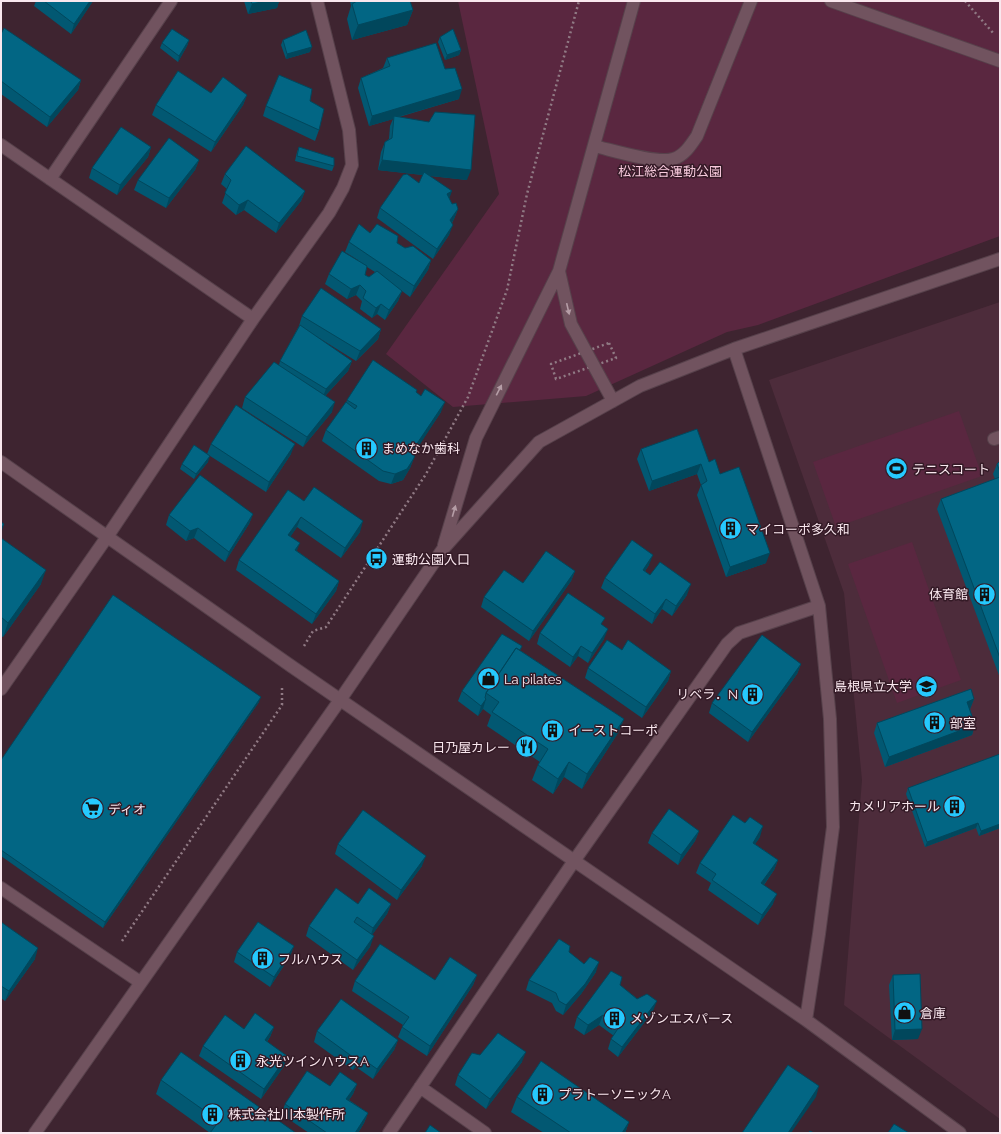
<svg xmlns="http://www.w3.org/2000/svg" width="1001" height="1134" viewBox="0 0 1001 1134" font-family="Raleway,'Noto Sans JP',sans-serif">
<rect width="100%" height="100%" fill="#3e2430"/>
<path fill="#4d2c3b" d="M1000 302V1119L844 1005 862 780 844 593 769 380Z"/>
<path fill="#5a2740" d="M458 1H1000V236L758 325 727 332 586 396 453 407 386 354 499 194Z
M959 411 982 476 836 527 813 462Z
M912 542 961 680 897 703 848 564Z"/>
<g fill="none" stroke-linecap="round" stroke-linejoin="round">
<defs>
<path id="minor" d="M831 1 1000 61
M1 145 253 319
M594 146C612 150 656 164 673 159 684 156 691 145 697 136L751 1
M50 179 171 1
M559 271 571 324 613 401
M734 349 819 606 830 719 833 827 819 934 806 1020
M994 439 1000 437
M1 462 291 666 806 1020 960 1133
M444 545 476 438 559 271 634 1
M1 689 107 537 253 319 329 213 343 188 352 165 349 130 317 1
M1 888 140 982
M420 1087 485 1133
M35 1133 340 700 443 549 539 442 640 386 734 349 1000 259
M389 1133 574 861 727 644 739 633 819 606"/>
</defs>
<use href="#minor" stroke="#57414b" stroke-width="14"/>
<path stroke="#907a84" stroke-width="2.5" stroke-dasharray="2 3" stroke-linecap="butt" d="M965 1 994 34
M609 343 616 358 556 379 551 364Z
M304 646 313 631 326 627 426 474 468 397 507 290 527 194 579 1
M122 941 282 705V687"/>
<use href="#minor" stroke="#71535f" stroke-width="12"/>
</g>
<path fill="#025872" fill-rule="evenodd" d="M36 1H93L71 34 34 6Z
M244 1H279L277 8 248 14Z
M350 1H410L413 10 407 25 352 40 347 19 351 6Z
M1 34 81 80 78 90 47 127 1 94Z
M440 37 461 50 459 55 445 60 438 42Z
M189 40 187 46 178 62 160 48 162 43Z
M283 40 310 52 286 59 281 45Z
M387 58 445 69 459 99 399 117 467 180 430 176 449 198 452 204 458 209 454 219 452 223 449 235 433 259 377 218 380 208 419 183 423 175 378 170 381 152 385 142 389 139 390 126 393 119 369 126 358 88 361 78 383 68Z
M211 93 247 95 243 105 211 152 152 115 156 105Z
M310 101 319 130 315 141 263 116 266 106Z
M151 147 148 157 117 195 89 178 92 168Z
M299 147 334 166 332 171 295 161 297 152Z
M199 160 195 170 166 208 134 190 138 180Z
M225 174 305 191 301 201 276 233 244 210 236 215 222 203 227 189 221 184Z
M370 233 397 243 405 248 431 260 428 270 410 297 402 291 398 301 385 320 377 314 372 318 360 309 362 301 356 295 347 299 325 284 329 274 358 260 345 252 349 242ZM367 267 375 272 369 277 365 275Z
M302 316 381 329 378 339 356 361 316 336 352 361 348 371 326 395 332 412 303 447 242 408 245 397 279 365 280 361 299 326Z
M416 393 441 412 415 451 414 458 410 468 403 480 391 484 379 481 322 441 326 430 346 403 347 400Z
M211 444 291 454 266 492 207 454Z
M641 449 709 462 720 474 766 563 726 577 697 495 701 485 697 474 649 491 637 459Z
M1000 461V678L937 509 941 499 995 479 993 474 997 464Z
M208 462 194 479 180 469 182 464Z
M304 501 360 532 341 558 297 527 290 537 297 551 339 581 336 591 312 624 236 570 239 560Z
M253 514 249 524 225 562 194 538 186 541 166 525 169 515Z
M1 538 41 584 3 637 1 636Z
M649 565 645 571 650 575 687 595 672 616 662 609 652 624 601 588 605 578Z
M575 571 571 581 529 641 481 607 484 597 523 583Z
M603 625 604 639 588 663 578 656 570 667 537 644 540 633Z
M622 650 671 671 668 681 642 718 585 678 588 668Z
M521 651 624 719 618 733 582 789 564 777 553 794 532 780 538 765 540 762 487 726 491 715 483 709 478 716 458 701 462 691Z
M801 664 797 674 748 742 709 713 712 703Z
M974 699 970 709 975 725 972 735 885 767 874 733 877 723Z
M259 702 103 928 1 856V760Z
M1000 754V828L979 836 976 828 925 847 906 794 908 788Z
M699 831 695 841 678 865 648 843 652 833Z
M760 837 755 844 778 860 774 870 764 885 773 904 758 925 708 890 711 883 696 873 700 863Z
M338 844 422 866 397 900 335 854Z
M358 904H391L387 914 372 935 370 947 353 970 306 936 309 926Z
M1 922 35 959 5 1001 1 998Z
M294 946 290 956 270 987 234 962 237 952Z
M569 952 584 964 596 972 581 994 563 1015 556 1011 552 1003 526 990 529 980Z
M477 975 473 985 427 1056 398 1037 403 1025 352 991 355 981 435 980Z
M893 975 918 1039 892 1040 889 985Z
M620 985 653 1011 618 1057 608 1049 611 1039 614 1036 599 1025 584 1035 574 1028 577 1017Z
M274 1027 270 1037 267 1042 287 1056 284 1066 261 1099 199 1056 203 1046 244 1029Z
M317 1031 398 1040 394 1050 373 1079 356 1067 353 1070 314 1042Z
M480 1055 522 1062 486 1109 455 1085 458 1075Z
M161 1080 296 1133H210L156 1094Z
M357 1084 353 1094 349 1100 368 1113 364 1123 358 1133H309L281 1114 285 1104 330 1086Z
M517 1097 629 1122 625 1133H544L511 1112Z"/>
<path fill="#01475c" d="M90 1H93L71 34 74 24Z
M265 1H279L277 8 248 14 252 4Z
M413 10 407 25 352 40 358 25Z
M189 40 187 46 178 62 179 56Z
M312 47 310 52 286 59 287 54Z
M461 50 459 55 445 60 447 55Z
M81 80 78 90 47 127 50 117Z
M462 89 459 99 394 118V116L393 119 369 126 372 116Z
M247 95 243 105 211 152 215 142Z
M151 147 148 157 117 195 120 185Z
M199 160 195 170 166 208 169 198Z
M382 160 471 170 467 180 378 170Z
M305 191 301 201 276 233 279 223Z
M452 191 448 202 447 194Z
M248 200 244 210 236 215 239 205Z
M458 209 454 219 447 230 450 220Z
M453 225 449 235 433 259 437 249Z
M431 260 428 270 410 297 414 286Z
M360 285 356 295 347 299 351 289Z
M402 291 398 301 385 320 389 310Z
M381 304 377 314 372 318 376 308Z
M381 329 378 339 356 361 360 351Z
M352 361 348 371 322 399 326 389Z
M335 402 332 412 303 447 307 437Z
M445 402 441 412 413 455 416 445Z
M295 444 291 454 266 492 269 482Z
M210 456 208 462 194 479 196 474Z
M414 458 410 468 403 480 391 484 395 474Z
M701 464 697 474 649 491 652 481Z
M253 514 249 524 225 562 229 552Z
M301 517 297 527 285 545 288 535Z
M363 521 360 532 341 558 345 548Z
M4 524 1 534V529Z
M198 528 194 538 186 541 190 531Z
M300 543 296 553 295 550Z
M770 553 766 563 726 577 730 567Z
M653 555 649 565 639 580 643 570Z
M46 570 41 584 3 637 8 623Z
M575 571 571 581 529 641 533 631Z
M339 581 336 591 312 624 316 614Z
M691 584 687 595 672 616 676 606Z
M666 599 662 609 652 624 655 614Z
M608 629 604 639 588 663 592 653Z
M581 646 578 656 570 667 573 657Z
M801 664 797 674 748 742 752 732Z
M671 671 668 681 642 718 646 707Z
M261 697 259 702 103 928 105 922Z
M486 699 483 709 478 716 481 706Z
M974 699 970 709 963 712 967 702Z
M624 719 618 733 582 789 587 774Z
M975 725 972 735 885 767 889 757Z
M569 762 564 777 553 794 558 779Z
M978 823 976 828 925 847 927 842Z
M1000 824V828L979 836 981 831Z
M763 826 760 837 749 853 753 843Z
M699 831 695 841 678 865 681 855Z
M426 856 422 866 397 900 401 890Z
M778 860 774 870 758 893 761 883Z
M777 894 773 904 758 925 762 915Z
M391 904 387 914 370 938 373 928Z
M374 936 370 947 353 970 357 960Z
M294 946 290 956 270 987 274 977Z
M38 948 35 959 5 1001 9 991Z
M599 962 596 972 581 994 563 1015 566 1005Z
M477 975 473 985 427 1056 430 1046Z
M657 1001 653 1011 618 1057 622 1047Z
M603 1015 599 1025 584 1035 588 1025Z
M274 1027 270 1037 261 1050 265 1040Z
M922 1029 918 1039 892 1040 895 1030Z
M398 1040 394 1050 373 1079 377 1069Z
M526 1052 522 1062 486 1109 490 1099Z
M287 1056 284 1066 261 1099 264 1089Z
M360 1057 356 1067 353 1070 357 1060Z
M357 1084 353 1094 343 1109 346 1099Z
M819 1086 816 1097 791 1133H788Z
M368 1113 364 1123 358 1133H355Z
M629 1122 625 1133H622Z"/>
<path fill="#026684" stroke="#01475c" d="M44 1H90L74 24Z
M251 1H265L252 4Z
M357 1H410L413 10 358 25 352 4Z
M4 28 81 80 50 117 1 81V34Z
M172 29 189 40 179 56 162 43Z
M453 29 461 50 447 55 440 37Z
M306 30 312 47 287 54 283 40Z
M436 43 445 69 455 68 462 89 372 116 361 78 390 66 387 58Z
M178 71 211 93 223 77 247 95 215 142 156 105Z
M279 75 312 89 310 101 324 109 319 130 266 106Z
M435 112 475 115 471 170 382 160 385 142 392 138 394 116 429 122Z
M121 127 151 147 120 185 92 168Z
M169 138 199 160 169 198 138 180Z
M246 146 305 191 279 223 248 200 239 205 225 193 231 180 225 174Z
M299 147 334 158V166L297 156Z
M424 172 452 191 447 194 452 204 456 203 458 209 450 220 453 225 437 249 380 208 403 175 407 174 419 183Z
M359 224 370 233 377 224 398 236 397 243 405 248 413 246 431 260 414 286 349 242Z
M342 251 367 266 365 275 369 277 377 271 402 291 389 310 381 304 376 308 363 298 366 291 360 285 351 289 329 274Z
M321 288 381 329 360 351 302 316Z
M300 325 352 361 326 389 280 361Z
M373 360 417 390 416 392 421 396 425 389 445 402 416 445 414 458 407 469 395 474 383 471 326 430 346 402 355 409 357 406 347 400Z
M274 362 335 402 307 437 245 397Z
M236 405 295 444 269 482 211 444Z
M697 429 709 462 715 459 720 474 739 467 770 553 730 567 701 485 707 481 701 464 652 481 641 449Z
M194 445 210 456 196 474 182 464Z
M1000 461V472L997 464Z
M200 475 253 514 229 552 198 528 190 531 169 515Z
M1000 477V658L941 499Z
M314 487 363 521 345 548 301 517 288 535 300 543 295 550 339 581 316 614 239 560 288 490 304 501Z
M1 522 4 524 1 529Z
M1 538 46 570 8 623 1 617Z
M632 540 653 555 643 570 650 575 660 562 691 584 676 606 666 599 655 614 605 578Z
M546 551 575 571 533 631 484 597 504 570 523 583Z
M568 593 605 618 601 624 608 629 592 653 581 646 573 657 540 633Z
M113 595 261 697 105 922 1 850V760Z
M502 634 522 646 520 650 516 648 486 693 485 698 486 699 481 706 462 691Z
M762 635 801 664 752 732 712 703Z
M607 640 622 650 628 640 671 671 646 707 588 668Z
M516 648 624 719 587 774 569 762 558 779 538 765 548 749 492 712 499 702 486 693Z
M971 689 974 699 967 702 975 725 889 757 877 723Z
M1000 754V824L981 831 978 823 927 842 908 788Z
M669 809 699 831 681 855 652 833Z
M363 810 426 856 401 890 338 844Z
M733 815 745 823 750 817 763 826 753 843 778 860 761 883 777 894 762 915 712 880 716 874 700 863Z
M336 888 358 904 369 888 391 904 373 928 357 917 354 922 374 936 357 960 309 926Z
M1 922 38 948 9 991 1 986Z
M258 922 294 946 274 977 237 952Z
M559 939 570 946 569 952 584 964 590 957 599 962 585 984 566 1005 559 1001 556 993 529 980Z
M380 944 435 980 450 957 477 975 430 1046 402 1027 409 1017 355 981Z
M611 971 622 977 620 985 637 999 647 994 657 1001 622 1047 611 1039 619 1027 603 1015 588 1025 577 1017Z
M920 974 922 1029 895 1030 893 975Z
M341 999 398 1040 377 1069 360 1057 357 1060 317 1031Z
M255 1013 274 1027 265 1040 287 1056 264 1089 203 1046 225 1015 244 1029Z
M498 1033 526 1052 490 1099 458 1075 472 1053 480 1055Z
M181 1052 296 1133H210L219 1121 161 1080Z
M541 1061 629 1122 622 1133H571L517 1097Z
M788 1065 819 1086 788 1133H742Z
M307 1071 330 1086 340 1072 357 1084 346 1099 368 1113 355 1133H327L285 1104Z
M894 1124 909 1133H888Z
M430 1125 441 1133H425Z
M810 1131 814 1133H808Z"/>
<defs><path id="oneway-solid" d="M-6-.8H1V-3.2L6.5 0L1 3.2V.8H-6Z"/></defs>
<g fill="#b59da6">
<use href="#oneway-solid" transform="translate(568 309) rotate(77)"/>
<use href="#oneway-solid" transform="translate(499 390) rotate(-63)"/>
<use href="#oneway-solid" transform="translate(454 511) rotate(-74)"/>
</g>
<defs>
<symbol id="building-disc" viewBox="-11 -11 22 22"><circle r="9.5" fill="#26c9fe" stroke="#341a26"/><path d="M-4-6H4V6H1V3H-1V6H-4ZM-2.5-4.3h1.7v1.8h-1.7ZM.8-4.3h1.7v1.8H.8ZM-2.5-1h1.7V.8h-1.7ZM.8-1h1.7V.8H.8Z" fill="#111"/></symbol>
<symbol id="stadium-disc" viewBox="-11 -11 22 22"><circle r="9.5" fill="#26c9fe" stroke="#341a26"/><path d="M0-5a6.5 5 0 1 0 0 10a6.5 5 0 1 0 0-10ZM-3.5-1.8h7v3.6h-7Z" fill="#111"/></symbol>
<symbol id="bus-disc" viewBox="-11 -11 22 22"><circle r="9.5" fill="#26c9fe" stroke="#341a26"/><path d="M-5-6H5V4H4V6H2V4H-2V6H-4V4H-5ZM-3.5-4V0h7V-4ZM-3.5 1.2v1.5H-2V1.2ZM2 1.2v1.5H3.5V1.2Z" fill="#111"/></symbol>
<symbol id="shop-disc" viewBox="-11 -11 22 22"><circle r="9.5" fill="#26c9fe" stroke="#341a26"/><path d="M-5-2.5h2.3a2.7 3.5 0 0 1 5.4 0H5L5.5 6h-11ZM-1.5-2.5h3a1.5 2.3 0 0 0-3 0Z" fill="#111"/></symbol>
<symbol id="university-disc" viewBox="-11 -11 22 22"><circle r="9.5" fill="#26c9fe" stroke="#341a26"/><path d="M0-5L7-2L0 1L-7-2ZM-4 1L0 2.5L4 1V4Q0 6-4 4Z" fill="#111"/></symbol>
<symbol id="restaurant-disc" viewBox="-11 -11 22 22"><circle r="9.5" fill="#26c9fe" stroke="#341a26"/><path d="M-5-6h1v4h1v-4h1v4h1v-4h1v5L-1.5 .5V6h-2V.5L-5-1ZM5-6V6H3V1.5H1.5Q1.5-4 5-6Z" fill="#111"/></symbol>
<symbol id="supermarket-disc" viewBox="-11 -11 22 22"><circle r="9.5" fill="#26c9fe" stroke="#341a26"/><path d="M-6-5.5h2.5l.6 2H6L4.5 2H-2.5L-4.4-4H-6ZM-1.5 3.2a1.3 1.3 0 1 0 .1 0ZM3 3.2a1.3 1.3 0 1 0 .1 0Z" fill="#111"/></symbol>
</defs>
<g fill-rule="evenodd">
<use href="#building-disc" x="354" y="436" width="25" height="25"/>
<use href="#stadium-disc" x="884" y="456" width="25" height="25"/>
<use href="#building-disc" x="718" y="516" width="25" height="25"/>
<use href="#bus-disc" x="364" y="546" width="25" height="25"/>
<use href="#building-disc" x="972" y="582" width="25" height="25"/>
<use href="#shop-disc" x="476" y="666" width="25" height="25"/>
<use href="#university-disc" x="914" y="674" width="25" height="25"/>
<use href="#building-disc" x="740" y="682" width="25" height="25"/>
<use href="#building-disc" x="922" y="710" width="25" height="25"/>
<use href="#building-disc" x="540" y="718" width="25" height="25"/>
<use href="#restaurant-disc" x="514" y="734" width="25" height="25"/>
<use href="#building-disc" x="942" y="794" width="25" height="25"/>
<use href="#supermarket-disc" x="80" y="796" width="25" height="25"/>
<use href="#building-disc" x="250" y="946" width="25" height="25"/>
<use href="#shop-disc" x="892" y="1000" width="25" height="25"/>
<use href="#building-disc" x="602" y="1006" width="25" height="25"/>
<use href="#building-disc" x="228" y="1048" width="25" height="25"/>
<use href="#building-disc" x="530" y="1082" width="25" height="25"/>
<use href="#building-disc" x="200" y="1102" width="25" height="25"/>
</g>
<g text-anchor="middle" stroke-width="3" stroke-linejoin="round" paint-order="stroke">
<g font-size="13" fill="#f7c9dc" stroke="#341a26">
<text x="670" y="176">松江総合運動公園</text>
</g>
<g font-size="13" fill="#f9e7ee" stroke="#341a26" text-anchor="start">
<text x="382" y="453">まめなか歯科</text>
<text x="912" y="474">テニスコート</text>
<text x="746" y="534">マイコーポ多久和</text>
<text x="392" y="564">運動公園入口</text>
<text x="968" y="599" text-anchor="end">体育館</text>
<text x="504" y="684">La pilates</text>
<text x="912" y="691" text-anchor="end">島根県立大学</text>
<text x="738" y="699" text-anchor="end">リベラ．N</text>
<text x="950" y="728">部室</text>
<text x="568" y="735">イーストコーポ</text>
<text x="510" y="752" text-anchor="end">日乃屋カレー</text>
<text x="940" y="811" text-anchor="end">カメリアホール</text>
<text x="108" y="814">ディオ</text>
<text x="278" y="964">フルハウス</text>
<text x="920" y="1018">倉庫</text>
<text x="630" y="1023">メゾンエスパース</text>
<text x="256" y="1066">永光ツインハウスA</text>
<text x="558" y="1099">プラトーソニックA</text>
<text x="228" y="1119">株式会社川本製作所</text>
</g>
</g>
<rect width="1001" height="1134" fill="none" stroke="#f9e7ee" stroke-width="4"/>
</svg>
